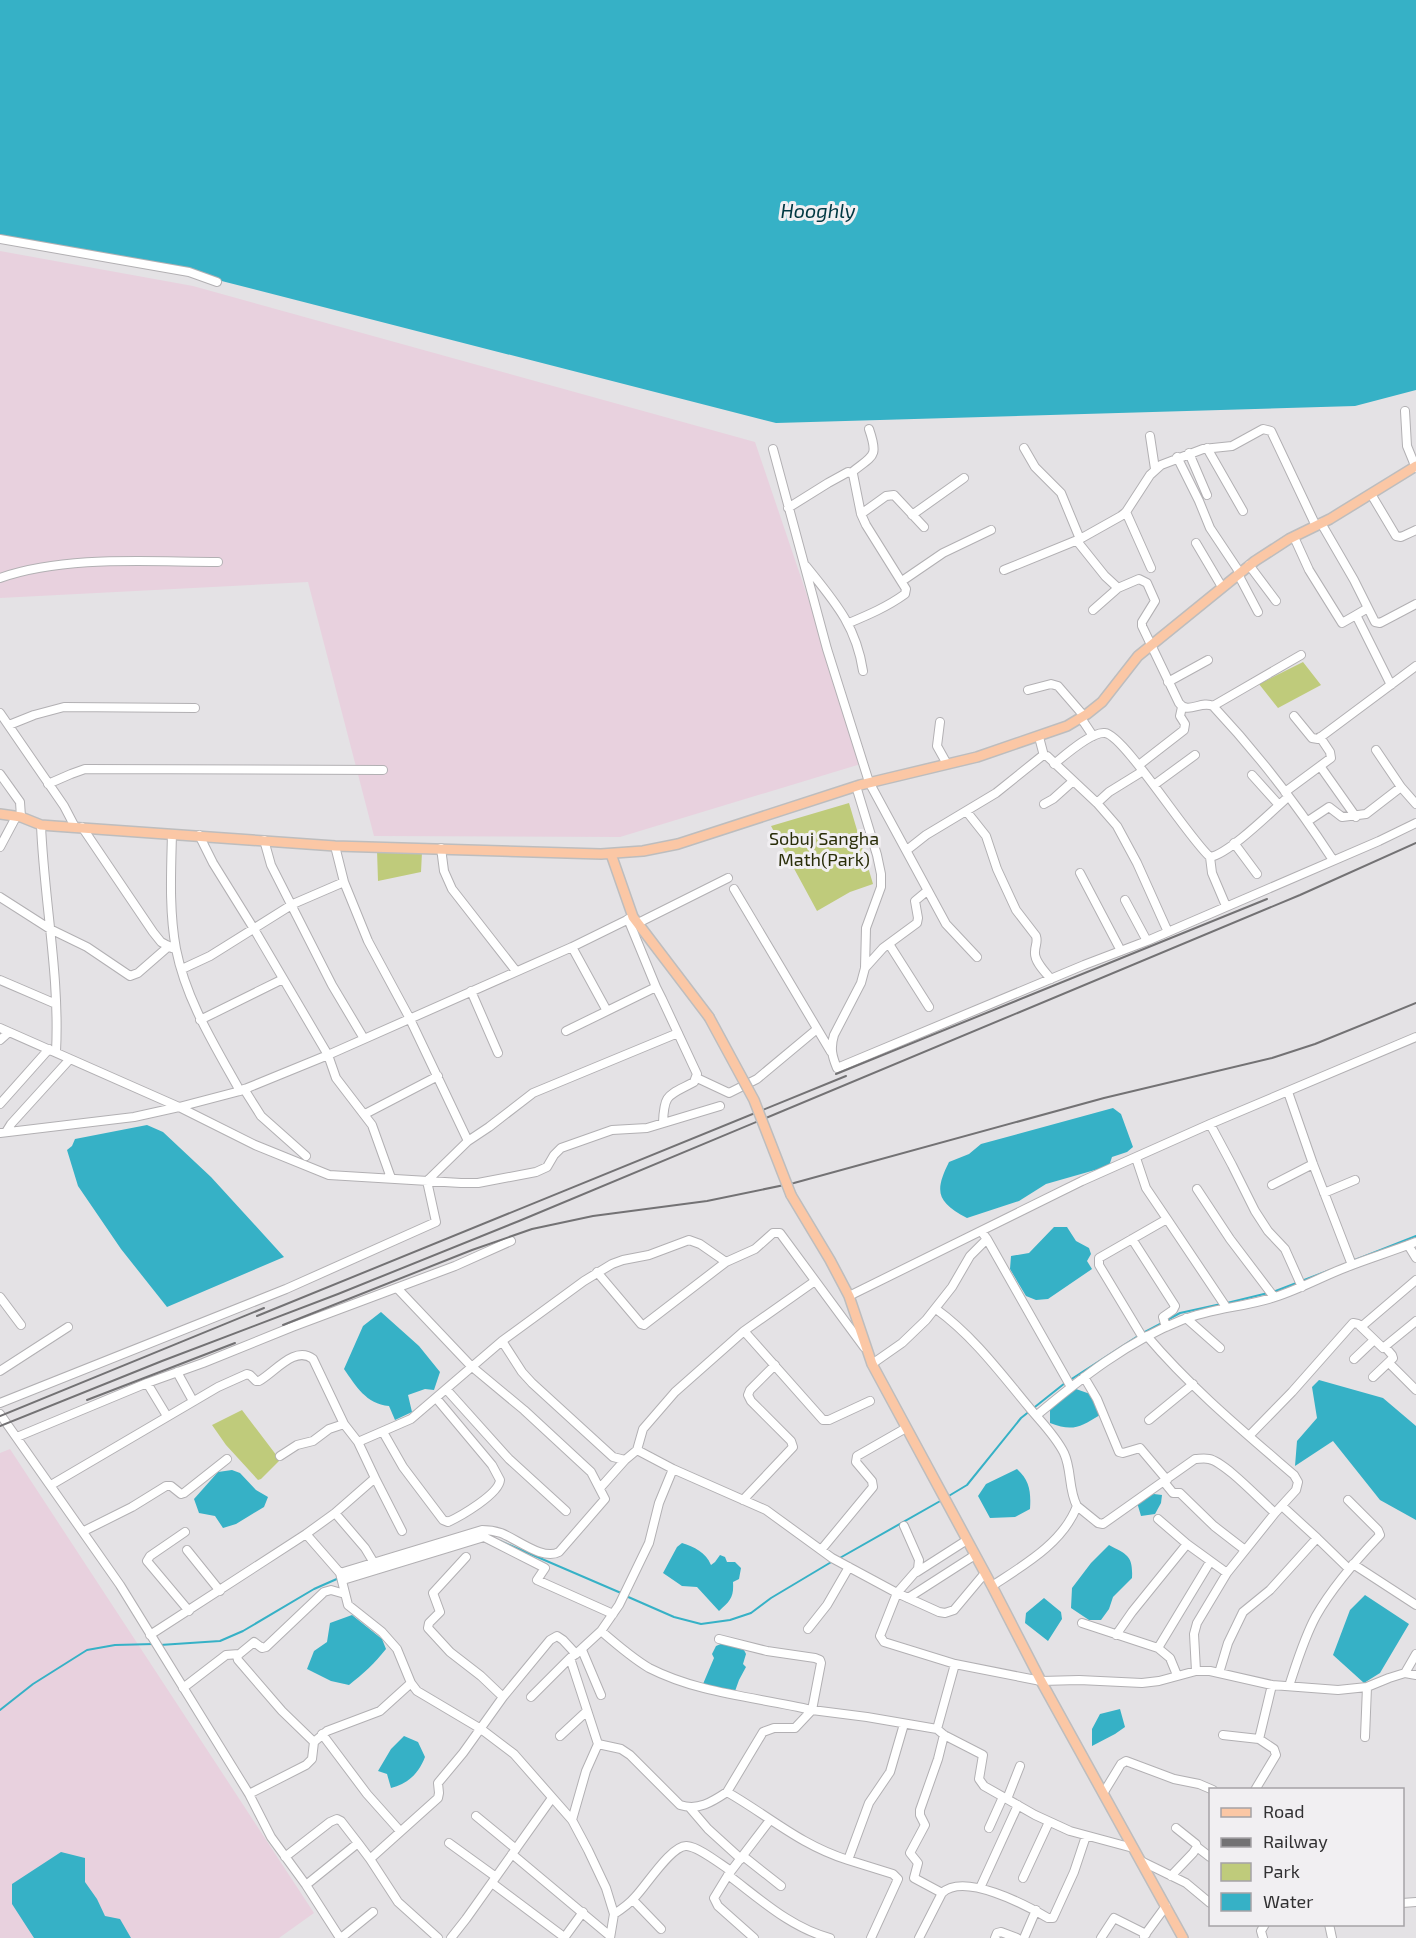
<svg xmlns="http://www.w3.org/2000/svg" width="1416" height="1938" viewBox="0 0 1416 1938" font-family="'Exo 2',sans-serif">
<rect width="100%" height="100%" fill="#e4e2e5"/>
<path fill="#e8d1de" d="M0 251 193 286 755 442 864 763 620 837 374 836 308 582 0 598Z
M10 1449 314 1913 279 1938H0V1453Z"/>
<path fill="#bfcb7b" d="M1303 662 1321 685 1278 708 1259 684Z
M849 803 873 884 850 892 817 911 771 826Z
M377 850 422 852 421 872 378 881Z
M242 1410 280 1460 261 1479 258 1480 226 1445 212 1425Z"/>
<path fill="#36b1c6" d="M0 0H1416V390L1355 406 776 423 202 276 0 235Z
M1113 1108 1121 1114 1133 1147 1127 1152 1112 1157 1109 1166 1046 1184 1019 1201 967 1218C937 1202 934 1192 949 1162L969 1154 981 1144Z
M147 1125 163 1132 211 1177 284 1257 167 1307 121 1249 78 1186 67 1150 72 1146 75 1139Z
M1054 1227H1067L1076 1241 1089 1248 1091 1254 1087 1261 1092 1269 1048 1299 1036 1300 1026 1296 1010 1269 1011 1256 1029 1253Z
M381 1312 419 1346 440 1372 434 1390 425 1389 408 1395 412 1412 395 1420 389 1406C366 1404 356 1386 344 1369L363 1326Z
M1319 1380 1383 1398 1416 1426V1520L1380 1500 1333 1441 1295 1466 1297 1441 1317 1418 1312 1387Z
M1076 1389 1093 1395 1100 1415C1080 1427 1073 1432 1050 1423V1407Z
M1017 1469C1030 1481 1031 1492 1030 1509L1015 1517 990 1518 978 1496 986 1484Z
M232 1470 240 1473 256 1490 268 1497 264 1507 236 1524 223 1528 215 1516 199 1513 194 1499 218 1472Z
M1154 1494 1162 1495 1161 1503 1155 1514 1141 1516 1136 1499Z
M682 1543C694 1547 706 1552 711 1565L715 1562 720 1555 725 1557 727 1562H735L741 1568 739 1579 733 1582C734 1598 730 1601 719 1611L697 1587 682 1586 663 1573 677 1547Z
M1109 1545C1128 1555 1133 1556 1132 1578L1113 1597 1109 1609 1101 1620H1089L1071 1608 1072 1588 1091 1563Z
M1365 1595 1409 1624 1380 1673 1364 1683 1333 1655 1350 1610Z
M1044 1598 1061 1612 1062 1619 1048 1641 1025 1623 1026 1613Z
M352 1615 382 1639 386 1649C375 1663 363 1674 349 1685L331 1681 307 1669 314 1651 327 1642 330 1623Z
M723 1643 744 1650 746 1654 743 1664 746 1667 739 1680 734 1694 703 1684 714 1658 712 1654 716 1646Z
M1120 1709 1125 1727 1115 1734 1092 1746V1729L1100 1714Z
M404 1736 418 1742 425 1757C419 1773 408 1784 391 1788L387 1774 378 1771 391 1749Z
M61 1852 85 1858V1882L97 1899 105 1916 120 1919 131 1938H34L12 1904V1884Z"/>
<g fill="none" stroke-linecap="round" stroke-linejoin="round">
<path stroke="#36b1c6" stroke-width="2" d="M1355 1260 1416 1236
M1273 1292 1330 1270
M1227 1303 1268 1293
M1167 1320 1180 1313 1221 1304
M1143 1333 1162 1323
M1070 1380 1138 1336
M947 1497 967 1485 1021 1418 1065 1383
M500 1541 621 1593
M838 1559 942 1500
M626 1596 674 1617 701 1624 730 1620 751 1613 771 1598 833 1561
M160 1645 220 1641 243 1631 314 1589 339 1578
M0 1710 33 1684 87 1650 115 1645 154 1644"/>
<defs>
<path id="minor" d="M0 239 189 272 217 282
M1405 411 1407 446 1416 468
M1150 436 1155 469
M1024 448 1035 467 1061 493 1080 539
M1207 448 1243 511
M773 449 827 649 869 782 946 924 977 957
M1189 453 1207 495
M1177 457 1199 501 1210 528 1240 573
M851 473C873 455 879 458 869 429
M1371 494 1396 536 1401 537 1416 530
M788 508 828 483 848 472 853 474 861 514 866 525 906 589 905 594C887 607 868 615 849 623
M1126 512 1151 568
M861 514 886 496 894 495 924 527
M912 515 964 478
M1321 523 1354 580 1375 622 1380 623 1416 604
M1294 537 1309 570 1342 623 1356 615
M1077 541 1105 576 1118 588 1139 579 1147 583 1155 601 1142 622V626L1179 703C1188 715 1201 700 1213 706 1258 754 1298 806 1333 860
M1196 543 1222 587
M1249 565 1276 601
M806 566C834 601 856 625 863 671
M1004 570 1080 539 1121 516 1126 512 1150 475 1161 465 1203 449 1232 446 1263 429 1271 431 1316 526
M1238 574 1258 612
M0 578C66 555 149 562 218 562
M902 581 943 553 991 530
M1368 608 1356 615 1391 685
M1093 610 1118 588
M1168 682 1208 660
M1028 690 1051 684 1058 686 1084 716
M1213 706 1301 655
M0 713 64 806 75 827
M1294 716 1312 738 1318 739 1416 666
M1081 718 1093 736
M940 722 937 746 947 764
M9 725 34 715 64 707 195 708
M1039 737 1044 756
M1376 750 1401 787
M1054 764C1064 756 1092 731 1105 733 1124 735 1188 838 1210 857 1229 854 1272 811 1288 797
M1139 765 1184 730 1185 724 1180 716 1182 707
M1320 766 1356 817
M0 774 20 802 21 817
M1252 775 1279 805
M48 784 71 774 85 769 383 770
M1154 785 1195 755
M856 786 877 855 881 874V887L866 928 865 968 861 983 834 1035C830 1048 832 1056 837 1068L1084 965 1147 941 1379 841 1416 823
M1285 792 1331 758 1330 752 1320 737
M1097 803 1109 792 1143 771
M1044 804 1053 799 1072 782
M967 812 986 836 997 869 1016 910 1036 936C1038 943 1035 945 1035 952 1034 961 1045 972 1051 979
M1308 821 1329 807 1342 817 1366 814 1401 787 1416 804
M41 825C44 900 60 976 56 1052
M82 827 153 932 161 942 172 948
M172 834C171 872 169 911 176 949 186 1000 215 1046 240 1091
M199 835 213 863 254 929 328 1055 336 1078 372 1125 391 1178
M264 840 271 865 332 985 363 1037
M1234 843 1257 874
M335 846 344 882 368 941 409 1017 468 1141
M0 847 16 817
M441 848 444 871 452 889 516 971
M907 850 926 835 996 793 1042 756H1047L1097 803 1117 826 1137 863 1168 932
M1210 857 1212 873 1226 906
M1080 873 1121 951
M734 889 831 1052
M0 897 50 929 87 947 130 976 138 973 169 946
M1125 900 1147 941
M628 919 656 987
M638 923 728 878
M889 944 929 1007
M865 968 883 948 917 923 918 918 915 901 927 891
M182 969 210 956 293 904 344 882
M0 980 56 1004
M471 991 498 1053
M607 1011 656 987 662 999 697 1074 694 1082C668 1096 664 1093 663 1123
M200 1020 283 979
M0 1028 179 1107 255 1145 329 1175 461 1183H478L536 1172 547 1167 554 1155 561 1148 612 1130 647 1128 720 1106
M566 1031 607 1011 572 947
M0 1040 9 1032
M697 1078 729 1093 757 1079 817 1029
M244 1089 261 1116 306 1156
M1288 1092 1313 1164 1352 1265
M0 1104 49 1049
M365 1114 438 1076
M1210 1124 1232 1165 1255 1211 1268 1231 1285 1249 1302 1287
M6 1132 11 1124 70 1059
M0 1133 134 1117 179 1107 240 1091 328 1055 572 947 633 917
M1136 1158 1146 1188 1167 1219
M1272 1185 1313 1164
M1197 1189 1230 1239 1274 1297
M1324 1193 1355 1180
M987 1239 1071 1387
M1132 1239 1175 1306 1173 1310 1163 1317 1166 1327
M1408 1245 1416 1258
M597 1272 641 1324 644 1325 726 1262
M815 1281 744 1331 675 1392 643 1429 637 1450 673 1469 766 1510 832 1558 897 1593 939 1612 945 1613 954 1610 985 1573
M849 1296 1082 1181 1210 1124 1416 1037
M0 1297 21 1325
M936 1309C972 1335 999 1371 1028 1406 1040 1421 1055 1435 1064 1453 1072 1470 1068 1489 1077 1506 1063 1543 1024 1565 992 1586
M1186 1318 1220 1348
M1361 1327 1416 1280
M744 1331 823 1420H829L870 1401
M1147 1336C1191 1388 1243 1431 1294 1475L1298 1482 1296 1490 1275 1513 1227 1573 1197 1623 1194 1634 1196 1671
M1143 1338 1099 1265V1258L1167 1219 1226 1307
M502 1341 522 1372 532 1383 613 1457 625 1460 637 1450
M1354 1359 1374 1340
M1389 1363 1416 1390
M872 1364 902 1343 926 1320 952 1287 970 1256 987 1239 981 1231
M0 1371 68 1327
M177 1372 193 1401
M1084 1377 1097 1399 1119 1452 1123 1453 1140 1448 1167 1480
M1373 1377 1393 1358 1392 1355 1386 1348
M147 1383 167 1416
M446 1389 509 1459 566 1511
M0 1403 286 1289 436 1222 427 1181 468 1141 489 1127 533 1093 678 1033
M0 1414 120 1585 249 1794 271 1837 306 1885 340 1938
M1037 1415C1080 1379 1128 1341 1182 1320 1212 1308 1245 1307 1275 1297 1300 1289 1323 1276 1347 1267 1370 1258 1393 1251 1416 1242
M1149 1420 1193 1384
M383 1432 403 1467 443 1520 448 1522C461 1516 499 1494 500 1480L492 1465 436 1398
M1249 1436 1292 1392 1353 1323 1358 1324 1383 1348 1416 1321
M17 1437 147 1383 203 1363 292 1327 455 1266 511 1241
M280 1456 297 1445 313 1441 329 1429 344 1424
M375 1478 402 1531
M1164 1482 1173 1493H1180L1214 1526 1245 1550
M51 1485 218 1387 247 1374 250 1375 256 1381H259C275 1372 295 1345 313 1359L344 1424 358 1442
M600 1488 625 1460
M743 1500 793 1447 791 1441 751 1401 748 1395 750 1390 775 1365
M1077 1506 1098 1523 1103 1524 1195 1459C1199 1459 1204 1458 1209 1459 1225 1462 1261 1501 1275 1513
M1282 1506 1317 1538
M335 1513 365 1548 374 1563
M1158 1519 1187 1544 1227 1573
M904 1526 919 1560 918 1569 897 1593 880 1636 884 1642 955 1664 1041 1681 1079 1680 1142 1683 1159 1681 1196 1671H1210L1272 1685 1338 1690 1367 1687 1389 1678 1405 1673 1416 1675
M84 1531 132 1507 166 1486H171L181 1494 184 1493 227 1459
M185 1532 150 1556 147 1561 189 1611
M306 1534 340 1573 348 1605 382 1632 397 1649 411 1683 417 1691 481 1729 514 1754 572 1820 588 1850 606 1888 614 1914 610 1938
M187 1550 220 1591
M821 1550 873 1487 872 1481 856 1462 857 1456 906 1428
M466 1557 433 1593 440 1612 429 1623 428 1628 450 1652 481 1676 503 1697
M1353 1564 1416 1605
M917 1572 967 1540
M340 1573 482 1530C489 1530 495 1531 501 1533 517 1539 543 1561 559 1552L605 1499 591 1472 524 1410 471 1366 397 1288
M343 1580 484 1537 545 1568 537 1580 613 1614
M908 1598 975 1555
M1082 1623 1158 1648 1170 1658 1177 1675
M808 1629 827 1605 849 1567
M601 1631C616 1644 632 1658 649 1668 700 1694 757 1697 812 1710L821 1663 820 1660 815 1658 767 1651 719 1639
M150 1635 306 1534 335 1513 375 1478 358 1442 411 1419 502 1341 584 1281 612 1264 623 1260 649 1255 689 1240 700 1244 726 1262 755 1249 773 1233H780L864 1347
M1116 1635 1132 1612 1187 1544
M1158 1648 1210 1562
M582 1650 601 1695
M576 1654 601 1631 619 1605 649 1543 659 1503 673 1469
M1219 1673 1228 1643 1243 1612 1270 1590 1317 1538 1349 1569
M1405 1673 1416 1654
M1289 1686C1297 1662 1304 1638 1316 1616 1333 1586 1357 1559 1380 1535L1378 1530 1348 1500
M183 1688 226 1655 239 1654
M531 1697 570 1658
M937 1729 955 1664
M322 1734 367 1794 400 1831
M1223 1735 1259 1739
M560 1736 587 1711
M1365 1737 1367 1687
M314 1742 327 1731 380 1711 411 1683
M1255 1790 1276 1755 1274 1749 1259 1739 1272 1685
M727 1792 763 1732 774 1728H795L812 1710 867 1717 937 1729 944 1735 983 1755 979 1779 984 1786 1035 1815 1070 1831 1133 1848
M1104 1792 1121 1764 1126 1761 1174 1779 1199 1784 1213 1790
M249 1794 306 1765 312 1759 314 1742 282 1711 238 1660 237 1656 254 1642 262 1648 266 1647 324 1592 331 1590 345 1594
M1007 1799 1020 1766
M690 1808 708 1829 741 1859
M476 1816 516 1849
M572 1820 586 1771 598 1744
M989 1828 1003 1797
M449 1843 496 1877
M1197 1847 1210 1857
M512 1854 610 1936
M743 1856 781 1886
M285 1857 330 1822 337 1819 341 1821 358 1843
M370 1859 398 1902 438 1938
M1141 1861 1186 1883 1210 1903
M728 1875C760 1899 791 1928 830 1938
M1171 1876 1193 1853 1197 1847 1196 1844 1176 1828
M1023 1878 1049 1822
M492 1883 564 1937
M306 1885 358 1843 370 1859 438 1798 439 1793 438 1783 463 1753 503 1697 550 1640 557 1636 563 1640 576 1654 570 1658 598 1744 621 1749 630 1755 680 1805C698 1811 712 1802 727 1792 769 1816 800 1845 848 1860
M980 1888 1018 1805
M942 1893C964 1872 1026 1905 1048 1918H1053L1074 1872 1086 1836
M633 1900 661 1929
M1402 1903 1416 1902
M614 1914C622 1909 629 1904 635 1897 646 1886 672 1844 687 1846 699 1847 720 1864 731 1871
M1329 1924 1332 1938
M1144 1936 1166 1906
M341 1938 373 1912
M451 1938 466 1919 552 1798
M564 1938 583 1912
M754 1938 718 1906 714 1898 728 1875 770 1820
M871 1938 898 1879 893 1874 848 1860 869 1803 890 1772 904 1724
M919 1938 942 1893 914 1878 918 1863 910 1853 925 1825 920 1815V1810L938 1759 944 1735
M995 1938 997 1933 1001 1932 1017 1938
M1024 1938 1036 1910
M1101 1938 1114 1918 1146 1934
M1263 1938 1261 1931 1265 1924"/>
<path id="major" d="M0 814 21 817 41 825 54 826 335 846 601 854 643 851 678 844 860 785 977 757 1067 726 1087 714 1102 702 1138 656 1255 561 1289 539 1330 519 1416 466
M611 854 633 917 709 1017
M791 1195 830 1260 849 1296 872 1364 992 1586 1041 1681 1183 1938"/>
</defs>
<use href="#minor" stroke="#b2b0b3" stroke-width="10"/>
<use href="#major" stroke="#bdbdbe" stroke-width="12"/>
<use href="#minor" stroke="#fff" stroke-width="8"/>
<use href="#major" stroke="#fbc7a5" stroke-width="9"/>
<path stroke="#737274" stroke-width="2" d="M836 1074 1267 899
M257 1316 846 1076
M283 1325 472 1250 532 1229 593 1216 707 1201 794 1183 1104 1098 1272 1058 1315 1044 1416 1003
M87 1400 235 1343
M0 1416 264 1308
M0 1426 162 1361 338 1294 519 1221 1300 895 1416 843"/>
<defs>
<path id="major-bridge" d="M709 1017 754 1100 791 1195"/>
</defs>
<use href="#major-bridge" stroke="#bdbdbe" stroke-width="12" stroke-linecap="butt"/>
<use href="#major-bridge" stroke="#fbc7a5" stroke-width="9"/>
</g>
<g text-anchor="middle" stroke-width="6" stroke-linejoin="round" paint-order="stroke">
<g font-size="18" fill="#292d08" stroke="#f1eff2">
<text x="824" y="845">Sobuj Sangha<tspan x="824" dy="21">Math(Park)</tspan></text>
</g>
<g font-size="20" font-style="italic" fill="#003842" stroke="#f1eff2">
<text x="818" y="218">Hooghly</text>
</g>
</g>
<rect x="1209" y="1788" width="195" height="138" fill="#f1eff2" stroke="#a5a3a6" stroke-width="1.5"/>
<rect x="1221" y="1808" width="30" height="9" fill="#fbc7a5" stroke="#a5a3a6" stroke-width="1.5"/>
<text x="1263" y="1818" font-size="18" fill="#323133">Road</text>
<rect x="1221" y="1838" width="30" height="9" fill="#737274" stroke="#a5a3a6" stroke-width="1.5"/>
<text x="1263" y="1848" font-size="18" fill="#323133">Railway</text>
<rect x="1221" y="1863" width="30" height="18" fill="#bfcb7b" stroke="#a5a3a6" stroke-width="1.5"/>
<text x="1263" y="1878" font-size="18" fill="#323133">Park</text>
<rect x="1221" y="1893" width="30" height="18" fill="#36b1c6" stroke="#a5a3a6" stroke-width="1.5"/>
<text x="1263" y="1908" font-size="18" fill="#323133">Water</text>
</svg>
